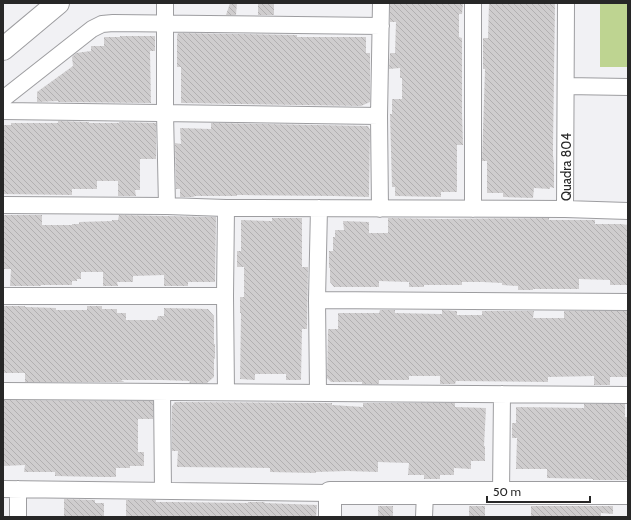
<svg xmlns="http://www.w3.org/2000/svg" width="631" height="520" viewBox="0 0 631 520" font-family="Cabin,sans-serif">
<defs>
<pattern id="building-back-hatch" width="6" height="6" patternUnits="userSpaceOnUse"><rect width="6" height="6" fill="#cfcdce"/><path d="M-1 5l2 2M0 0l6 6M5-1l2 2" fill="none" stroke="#b2b0b1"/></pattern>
</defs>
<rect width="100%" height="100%" fill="#f1f1f4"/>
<path fill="#bed491" d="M600 3H628V67H600Z"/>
<path fill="url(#building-back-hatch)" d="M230 3H237L236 15H226Z
M258 3H274V15H258Z
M390 3H463L462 14H459V37L462 38V115V114L463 145H457V192H441V197L395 196V187H392L390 114H392V99H402V78H400V68L389 69 390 53H395L396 22H390Z
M489 3H555L553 146V156L554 163V188L550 187V189L534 188 533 198 503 197V193H487V161H482L485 69H483V38H488Z
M178 33 297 35V37H366V53H370V102L361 106 181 103V67H177V36Z
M120 36H155V51H150L151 103 58 102V101L37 102V92L73 66 72 57 76 53 91 51V46H104V37H120Z
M58 121 89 122V123H119V122L156 123V159H140V190H135L136 196H118V181H97V189H72V195L3 194V125H11V123H58Z
M211 123 368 126 370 130 369 197 334 196 241 195H237V196H193L195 197H180V189H176L175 143 181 144 180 128 211 129Z
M3 215H42V225H72V224H79V222L112 221V220H118L119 215 216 217 215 282H188V286H164V275L133 276V282H117L118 286H103V272H81V279H77V281H72V285H41V286H10L11 269H3Z
M272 218H302V267H308L307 329H302L301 380H286V374H255V380L240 379 241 313H240V297H244V267H237V251H241V220L272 221Z
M388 218 441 219 549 218V220H595V224H621L628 225V285H610V280L579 279V289H533V290H518V286L502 285V283L483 282H462V285H424V287H409V282L379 281V287H334L330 282V268H329V251H333V237H335V230H344L343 221 369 222V233H388Z
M3 306H25V307L56 308V310H87V306H102V309H117V313H126V320H157L158 316H164V308L208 309 214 316V344H215V359L214 358V377L207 383H189L190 381 163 380H121L124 382H25V373H3Z
M380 310H395V313L442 314V310L457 311V315H482V311H534L533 318H564V311H628V377H610V385H594V376L548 377V382L456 381 455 384H440V376H409V380H379V384H362V382H331L327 378 328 329H338V313H379Z
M3 400 153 401V419H138V452H144V466H130V468H116V477H101L55 476V472H24L25 465 3 466Z
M175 402 332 403V405L363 407V403H455V407L486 408 484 446H485V461H471V469L454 468V475H440V479H424V475H408L409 463 378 462V472L347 471 316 472V473L270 472V468L177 467 178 451H172V406Z
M584 404H625V417H628V480H593V479L547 478V469H516L517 438H512V423H516V407L584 408Z
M64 499 95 500V503H104V517H64Z
M126 500H156V502H172L248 503V502H264L265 503 317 505 316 517H126Z
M378 506H393V517H378Z
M469 506H485V517H469Z
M531 506H613V514L601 513V517H531Z"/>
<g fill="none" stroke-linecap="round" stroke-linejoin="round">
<defs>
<path id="street" d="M165 3V113L167 206
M566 3 565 209 628 211
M566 86 628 87
M3 99 92 29 102 24 113 23 381 26
M3 111 379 116
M3 205 167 206 226 208 565 209
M380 209 379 116 381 3
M473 209V3
M3 296H225
M317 300 628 302
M3 391 628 395
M162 392 163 491
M226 392 225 296 226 208
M318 393 317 300 319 208
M3 489 330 493
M501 493 502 394
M18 517V489
M424 517 425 493"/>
<path id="secondary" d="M3 49 58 3
M330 517V493H628"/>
</defs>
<use href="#street" stroke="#9d9da0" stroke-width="18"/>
<use href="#secondary" stroke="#9d9da0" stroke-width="24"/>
<use href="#street" stroke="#fff" stroke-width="16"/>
<use href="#secondary" stroke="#fff" stroke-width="22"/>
</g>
<g text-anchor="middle" stroke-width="3" stroke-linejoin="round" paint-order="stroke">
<g font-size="13" fill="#272727" stroke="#fff">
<text transform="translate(566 167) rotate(-90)" y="5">Quadra 804</text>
</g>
</g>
<rect width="631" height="520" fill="none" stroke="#272727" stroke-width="8"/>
<path d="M487 496v6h103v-6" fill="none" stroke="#272727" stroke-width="2"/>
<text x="493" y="496" font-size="12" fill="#272727" stroke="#ffffff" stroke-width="3" paint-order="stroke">50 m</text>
</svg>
